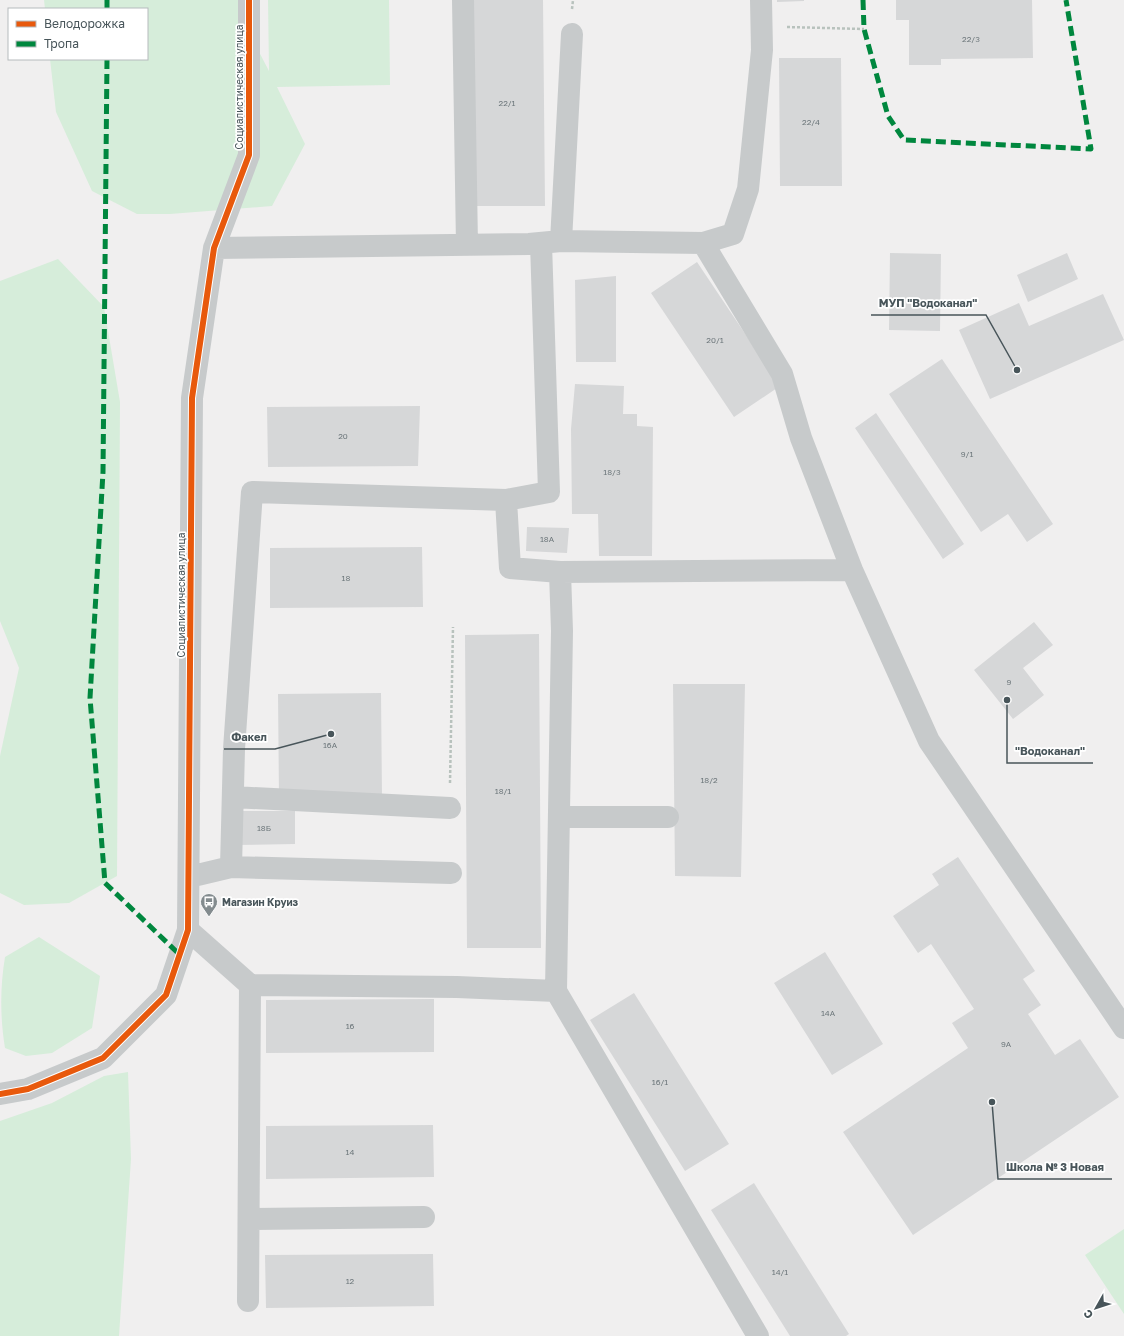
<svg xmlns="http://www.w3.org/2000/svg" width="1124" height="1336" viewBox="0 0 1124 1336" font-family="'Golos Text',sans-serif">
<rect width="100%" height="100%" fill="#f0efef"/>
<path fill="#d6edda" d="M44 0H241L258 50 269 71 268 0H389L390 85 277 87 305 144 272 206 170 214H137L92 191 56 112 50 59H147V9H45Z
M58 259 104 307 120 402 117 876 69 903 24 905 0 893V756L19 668 0 621V281Z
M39 937 100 976 92 1028 52 1053 26 1056 5 1048C0 1017 0 987 5 957Z
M128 1072 131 1159 119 1336H0V1121L52 1103 104 1076Z
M1124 1229V1314L1085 1255Z"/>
<path fill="#d6d7d8" d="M468 0H543L545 206H470Z
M777 0H804V1L777 2Z
M896 0H1032L1033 58 941 59V65H909V20H896Z
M779 58H841L842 186H780Z
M890 253 941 254 940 331 889 330Z
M1067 253 1078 279 1028 302 1017 275Z
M697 262 780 386 734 417 651 293Z
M616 276V362H576L575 280Z
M1103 294 1124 340 990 399 959 330 1019 303 1029 326Z
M942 359 1053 524 1027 542 1008 514 981 532 889 394Z
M575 384 624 386 623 414H637V426L653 427 652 556H599L598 514H572L571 429Z
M420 406 418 466 268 467 267 407Z
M876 413 964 544 943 559 855 428Z
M527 527 569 528 567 553 526 551Z
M422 547 423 607 270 608V548Z
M1034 622 1053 645 1023 668 1044 695 1013 719 974 670Z
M539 634 541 948H467L465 635Z
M673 684H745L741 877 675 876Z
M381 693 382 797 279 798 278 694Z
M234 811H295V844L234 845Z
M958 857 1035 971 1023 979 1041 1005 1028 1014 1055 1055 1080 1039 1119 1097 913 1235 843 1132 968 1048 952 1023 974 1009 931 944 918 953 893 916 939 885 932 874Z
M825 952 883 1044 832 1075 774 983Z
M634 993 729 1144 685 1171 590 1020Z
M434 999V1052L266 1053V1000Z
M433 1125 434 1177 266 1179V1126Z
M754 1183 849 1334 846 1336H790L711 1210Z
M433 1254 434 1306 266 1308 265 1255Z"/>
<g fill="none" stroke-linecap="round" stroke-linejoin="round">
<path stroke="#b8c2bd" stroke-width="2.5" stroke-dasharray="3 2" stroke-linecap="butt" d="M572 9 573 0
M787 27 864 29
M450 783 453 627"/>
<path stroke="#c7cacb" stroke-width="22" d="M463 0 467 245
M561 241 572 34
M703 243 782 374 801 438 852 570 929 741 1124 1028
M214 248 529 244 561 241 703 243 733 234 748 189 762 50 761 0
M506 500 510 568 560 572 852 570
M560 572 562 631 556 991 758 1336
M233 797 450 808
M559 817H668
M231 867 451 873
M189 877 231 867 234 749 252 492 506 500 549 492 541 243
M188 930 250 985 457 987 556 991
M0 1094 28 1089 103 1058 166 995 188 930 192 398 214 248 249 155V0
M249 1219 424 1217
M248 1301 250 985"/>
<path stroke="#00873e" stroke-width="5" stroke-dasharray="10 5" stroke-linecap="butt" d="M863 0 864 29 888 116 904 140 1091 149 1066 0
M107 9V0
M107 59 103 472 90 698 105 883 180 955"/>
<defs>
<path id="cycleway" d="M0 1094 28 1089 103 1058 166 995 188 930 192 398 214 248 249 155V0"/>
</defs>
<use href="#cycleway" stroke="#fff" stroke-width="8"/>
<use href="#cycleway" stroke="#e8590c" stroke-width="6"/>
</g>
<defs>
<symbol id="bus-pin" viewBox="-11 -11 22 30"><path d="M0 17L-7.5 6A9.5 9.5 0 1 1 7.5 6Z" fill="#838b8e" stroke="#fff"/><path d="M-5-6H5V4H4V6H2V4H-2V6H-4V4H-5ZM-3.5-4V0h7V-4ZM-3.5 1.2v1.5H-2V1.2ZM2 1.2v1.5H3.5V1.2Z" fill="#fff"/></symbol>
</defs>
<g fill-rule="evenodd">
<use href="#bus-pin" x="199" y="892" width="20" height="27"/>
</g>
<g text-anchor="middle" stroke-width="3.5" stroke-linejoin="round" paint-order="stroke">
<g font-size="8" fill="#6d777b">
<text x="971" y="42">22/3</text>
<text x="507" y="106">22/1</text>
<text x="811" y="125">22/4</text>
<text x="715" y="343">20/1</text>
<text x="343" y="439">20</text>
<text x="967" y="457">9/1</text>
<text x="612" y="475">18/3</text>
<text x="547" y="542">18А</text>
<text x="346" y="581">18</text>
<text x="1009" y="685">9</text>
<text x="330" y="748">16А</text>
<text x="709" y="783">18/2</text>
<text x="503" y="794">18/1</text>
<text x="264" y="831">18Б</text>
<text x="828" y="1016">14А</text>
<text x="350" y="1029">16</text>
<text x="1006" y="1047">9А</text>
<text x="660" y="1085">16/1</text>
<text x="350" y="1155">14</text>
<text x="780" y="1275">14/1</text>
<text x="350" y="1284">12</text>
</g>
<g font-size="10" fill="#48555a" stroke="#fff">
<text transform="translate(239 87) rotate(-90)" y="4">Социалистическая улица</text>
<text transform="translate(181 595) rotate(-90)" y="4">Социалистическая улица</text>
</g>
<g font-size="10" font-weight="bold" fill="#48555a" stroke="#fff" text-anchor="start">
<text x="222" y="906">Магазин Круиз</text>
</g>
</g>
<path fill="none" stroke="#48555a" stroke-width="1.5" d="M1017 370L986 315H871M331 734L275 749H224M1007 700L1007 763H1093M992 1102L998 1179H1112"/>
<g fill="#48555a" stroke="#fff" stroke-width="1.5">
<circle cx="1017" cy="370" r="4"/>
<circle cx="331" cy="734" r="4"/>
<circle cx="1007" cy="700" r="4"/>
<circle cx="992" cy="1102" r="4"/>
</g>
<g font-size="11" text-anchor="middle" font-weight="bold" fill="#48555a" stroke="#fff" stroke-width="3.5" stroke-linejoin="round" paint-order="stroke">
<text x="928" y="307">МУП "Водоканал"</text>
<text x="249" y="741">Факел</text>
<text x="1050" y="755">"Водоканал"</text>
<text x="1055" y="1171">Школа № 3 Новая</text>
</g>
<rect x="8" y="8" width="140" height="52" fill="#ffffff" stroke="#b6bbbd"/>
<rect x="16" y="21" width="20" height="6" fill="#e8590c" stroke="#b6bbbd"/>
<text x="44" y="28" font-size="12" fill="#48555a">Велодорожка</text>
<rect x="16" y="41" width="20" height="6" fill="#00873e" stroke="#b6bbbd"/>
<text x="44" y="48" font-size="12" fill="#48555a">Тропа</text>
<g transform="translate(1096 1308) rotate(231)" stroke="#ffffff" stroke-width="3" paint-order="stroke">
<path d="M0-3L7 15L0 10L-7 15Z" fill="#48555a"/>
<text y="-6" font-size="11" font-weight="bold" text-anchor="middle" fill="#48555a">С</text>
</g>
</svg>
